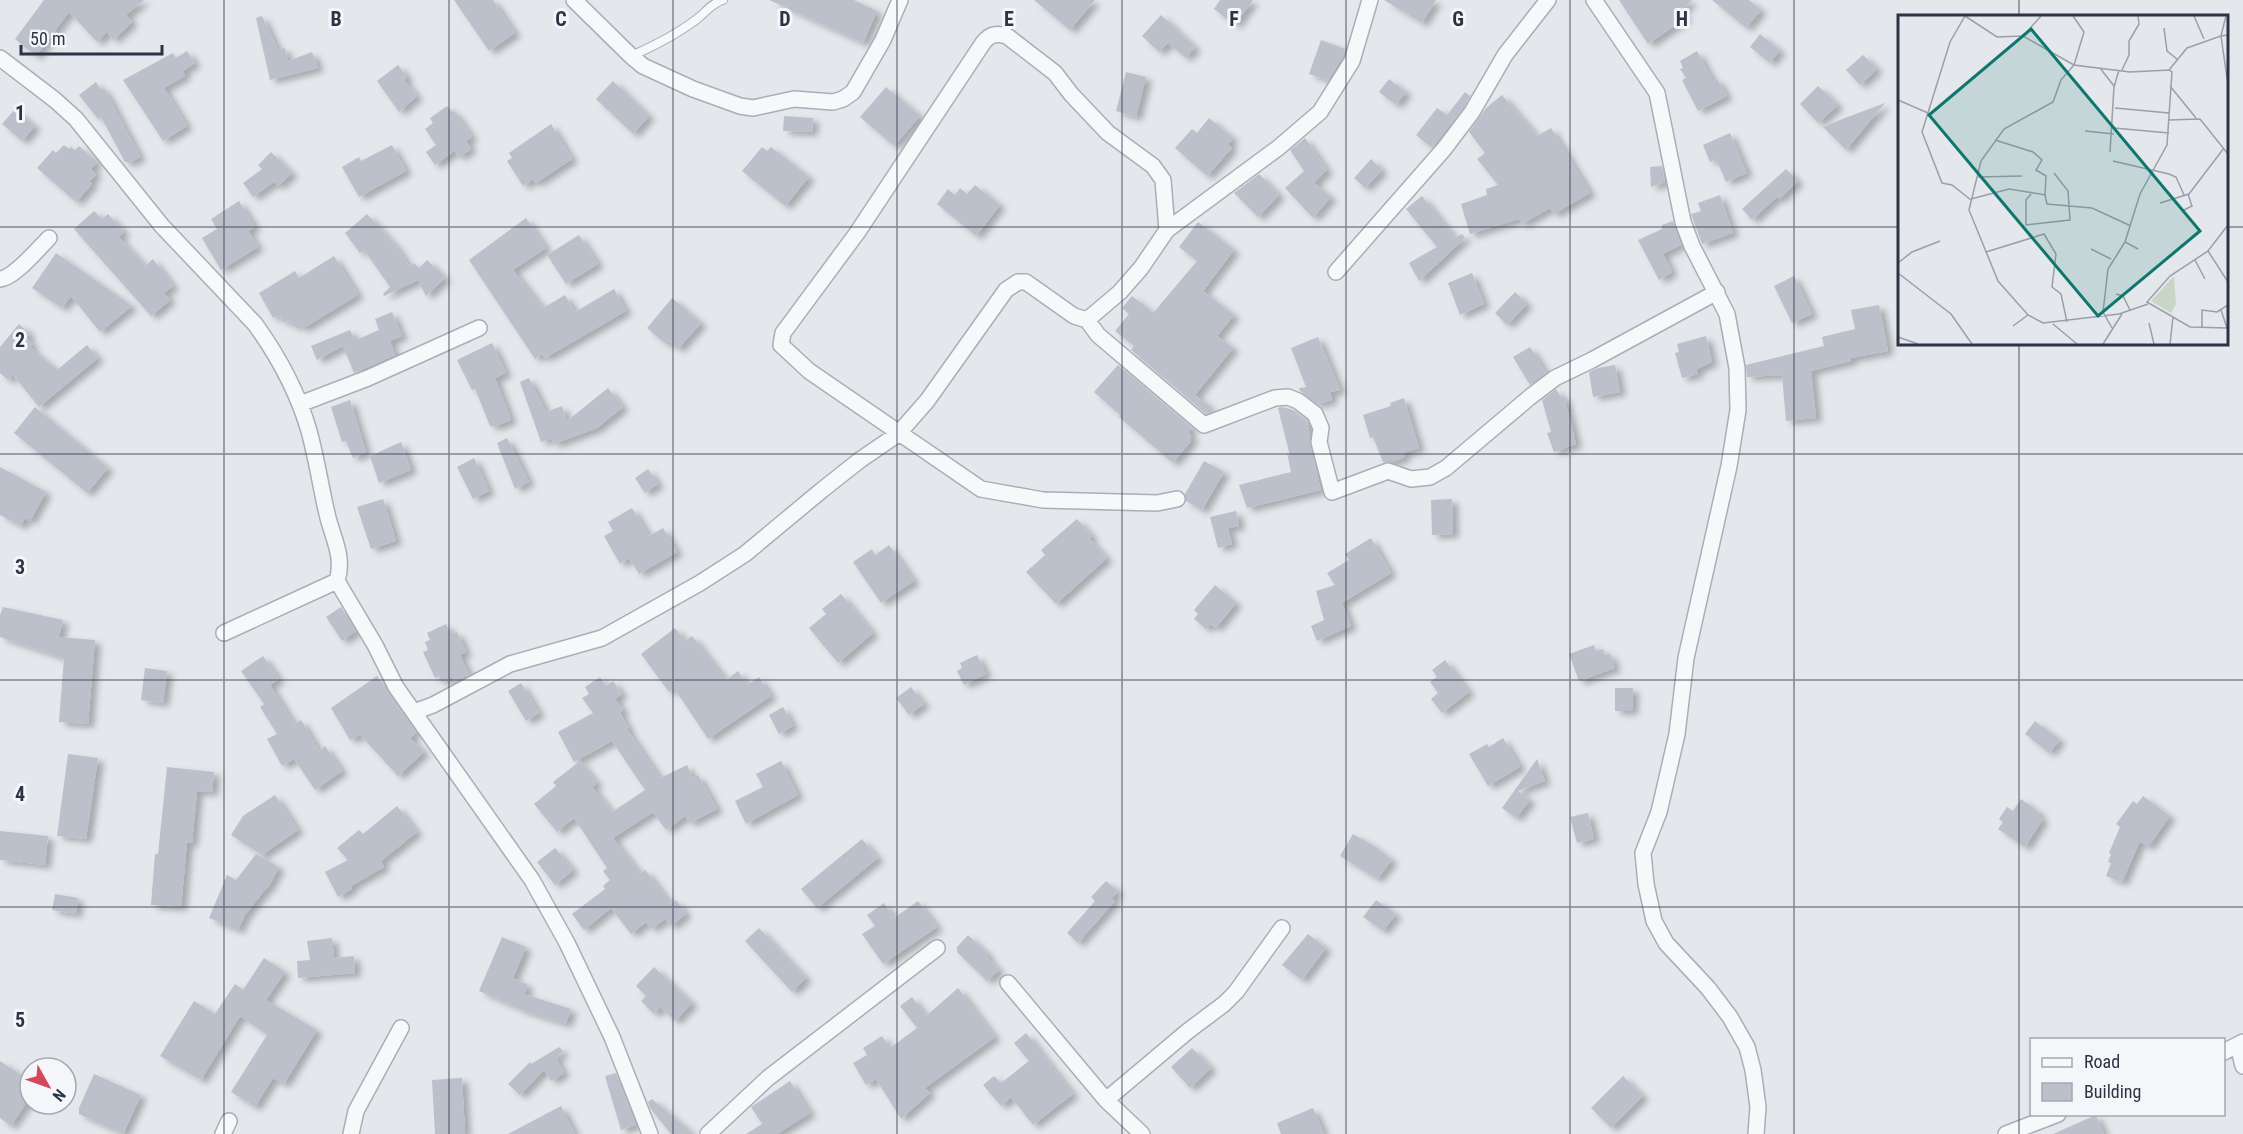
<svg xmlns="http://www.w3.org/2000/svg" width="2243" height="1134" viewBox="0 0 2243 1134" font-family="'Roboto Condensed',sans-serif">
<defs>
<filter id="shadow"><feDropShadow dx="6" dy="4" stdDeviation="3" flood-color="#0004"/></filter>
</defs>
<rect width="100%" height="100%" fill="#e4e7ec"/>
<path fill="#bbc0ca" filter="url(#shadow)" d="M44 0H144L126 15 132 22 113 40 107 32 97 42 69 12 36 56 15 39Z
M454 0H493L515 33 489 51Z
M769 0H854L877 11 863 43Z
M1034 0H1095L1070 30Z
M1220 0H1253L1235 25 1214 9Z
M1384 0H1436L1422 23Z
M1619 0H1692L1681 12 1686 18 1648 44Z
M1712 0H1749L1761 10 1746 28Z
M1161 15 1195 47 1186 58 1168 43 1159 52 1142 36Z
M262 16 278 50 285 48 288 61 312 52 318 68 270 80 256 18Z
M1760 34 1780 50 1770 63 1750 47Z
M1321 40 1345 49 1343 57 1328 80 1309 74Z
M187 51 195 63 183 71 185 76 164 88 187 126 163 141 123 80 173 53 176 58Z
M1697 51 1713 81 1717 79 1727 96 1698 111 1682 80 1686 78 1680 69 1683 68 1680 61Z
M1863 55 1877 69 1860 85 1846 70Z
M398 65 407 77 404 80 417 96 399 112 377 81Z
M1126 72 1146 77 1136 117 1116 111Z
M1389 79 1406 92 1396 105 1379 92Z
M613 81 649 116 633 134 596 99Z
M96 82 101 90 104 88 140 157 131 162H125L101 117 98 119 79 95Z
M1818 86 1838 105 1818 123 1800 104Z
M886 87 920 116 894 146 860 117Z
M1465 92 1470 96 1464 107 1432 148 1416 135 1437 108 1447 115Z
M1502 95 1537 136 1551 128 1590 193 1554 214 1550 208 1522 224 1519 219 1470 234 1461 204 1487 195 1486 189 1498 185 1477 159 1485 153 1469 132 1486 108Z
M1885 103 1846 150 1823 127 1845 118Z
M447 106 452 112 454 111 472 137 466 141 471 149 459 157 454 151 435 165 426 152 436 145 425 129 433 123 430 118Z
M15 109 35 126 22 141 2 124Z
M784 116 813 118 812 132 783 131Z
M1209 118 1233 138 1228 144 1232 148 1207 176 1175 148 1192 129 1197 133Z
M551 124 572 159 536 183 533 179 523 186 507 161 512 158 509 153Z
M1730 133 1747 173 1726 182 1716 159 1710 162 1703 145Z
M1305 138 1327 170 1314 183 1331 197 1313 218 1285 188 1304 171 1290 150Z
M64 145 69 149 71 147 75 150 79 146 97 162 91 169 96 174 89 182 92 184 76 202 37 168 53 150 56 153Z
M392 145 406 171 359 197 342 167 359 157 361 161Z
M762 147 767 151 771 147 809 177 785 206 742 171Z
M271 152 292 173 278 186 274 182 253 197 243 183 262 169 258 165Z
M1371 159 1382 170 1365 188 1354 178Z
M1662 166 1665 182 1651 187 1650 167Z
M1786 169 1798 181 1779 199 1777 197 1752 220 1742 209Z
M1259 174 1279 195 1258 217 1234 193Z
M975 185 1000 205 976 236 937 204 948 189 955 195 960 188 967 194Z
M1720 195 1733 233 1702 244 1691 214 1701 211 1698 203Z
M1422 196 1455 238 1462 234 1465 238 1419 281 1409 263 1437 247 1406 209Z
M239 201 255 227 248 231 258 247 221 270 202 238 217 229 211 219Z
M94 211 102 219 108 214 124 232 119 237 145 266 153 259 173 286 164 293 170 300 151 316 74 229Z
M367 214 396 246 410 267 414 263 419 268 427 260 445 278 426 296 418 280 384 296 383 294 390 287 364 250 360 253 345 233Z
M526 218 546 248 513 270 543 308 565 295 575 312 614 289 626 311 545 358 542 354 535 359 469 260Z
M1673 221 1681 245 1663 254 1672 272 1659 280 1638 240 1662 229V225Z
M1198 222 1234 250 1203 291 1234 315 1217 336 1233 348 1195 395 1210 407 1205 413 1131 350 1134 346 1115 331 1129 314 1122 308 1132 296 1153 313 1197 261 1179 247Z
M579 235 598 264 566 284 547 255Z
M56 253 132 306 100 332 71 296 62 308 32 288Z
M334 256 358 295 302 329 299 324 293 327 289 320 284 323 279 315 273 318 259 293 295 271 299 278Z
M1472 273 1484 304 1460 315 1448 283Z
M1794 276 1812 314 1792 323 1774 286Z
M1515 292 1527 304 1507 325 1495 313Z
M672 298 701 323 678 349 669 341 667 345 647 328Z
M1879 305 1888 351 1851 358V361L1811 371 1816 418 1786 421 1782 375 1747 377 1746 365 1824 346 1822 337 1855 329 1851 310Z
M392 312 402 336 390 341 395 355 354 373 343 346 317 360 311 346 350 330 355 340 354 341 379 330 375 319Z
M19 324 30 334 26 338 33 344 30 347 57 370 87 345 98 358 39 407 13 375 8 380 0 373V347Z
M1706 336 1712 362 1696 370 1698 374 1682 378 1675 353 1679 352 1677 344Z
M1318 337 1340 390 1330 392 1332 400 1317 404 1300 391 1299 388 1306 387 1291 348Z
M492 343 506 373 495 378 511 420 496 426H490L475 389 472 390 457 360Z
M1530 347 1546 373 1530 385 1513 357Z
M1118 365 1192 428 1188 432 1191 435V441L1173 463 1119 417 1120 415 1094 392Z
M1615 365 1620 392 1593 397 1589 372 1598 368Z
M529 378 546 412 562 406 567 421 608 388 623 407 597 428 554 444 551 438 541 442 520 382Z
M1556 389 1561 397 1564 396 1576 444 1554 452 1547 433 1551 432 1542 400Z
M1404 398 1419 448 1403 453 1405 457 1393 462H1383L1373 437 1370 438 1363 415 1391 406 1390 403Z
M350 400 366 452 353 458 346 441 342 442 331 407Z
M35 407 108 468 87 493 14 433Z
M1282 407 1293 410 1306 420 1310 435V444L1321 490 1247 508 1239 485 1291 472 1287 453 1290 456 1278 408Z
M507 438 529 482 515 489 497 443Z
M401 442 411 470 379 483 370 456Z
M474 458 489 491 473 499 457 467Z
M1204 461 1224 472 1202 510 1186 501 1185 494Z
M0 467 46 492 30 521 25 518 21 526 0 515Z
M648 469 658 484 645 493 635 478Z
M383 499 396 541 371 549 357 507Z
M1452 499 1453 534 1432 535 1431 500Z
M632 508 649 536 663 528 677 552 639 574 629 558 620 564 604 536 613 531 608 522Z
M1236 511 1239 526 1228 528 1232 544 1218 548 1210 517Z
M1077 519 1092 536 1089 538 1107 558 1056 604 1026 572 1045 555 1041 550Z
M1371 538 1391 573 1342 603 1351 626 1317 641 1311 626 1324 620 1316 591 1335 585 1327 573 1349 560 1345 554Z
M889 545 914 581 881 603 853 562 872 549 875 555Z
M1215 585 1236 603 1216 628 1210 624 1206 629 1194 619 1198 614 1194 610Z
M841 594 873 633 838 663 809 628 826 614 822 609Z
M3 607 63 620 59 637 95 640 88 724 59 722 64 658 0 637V615Z
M341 607 356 631 342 641 326 617Z
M446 624 451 634 457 632 466 652 460 655 469 675 454 681 452 677 442 682 439 676 435 678 423 652 428 650 425 642 430 640 427 633Z
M675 628 685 641 692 636 726 680 738 671 747 685 759 677 771 696 708 739 674 688 669 692 641 654Z
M1594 645 1596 651 1603 649 1605 655 1610 654 1615 668 1579 681 1569 654Z
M977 655 986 674 964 685 957 671 962 668 960 663Z
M263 656 279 679 270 685 294 724 301 720 319 751 325 746 342 771 315 790 294 759 282 766 267 739 277 734 260 707 264 704 241 671Z
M1445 660 1469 692 1442 713 1431 699 1438 693 1430 682 1437 677 1432 670Z
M145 668 167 671 163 703 141 700Z
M377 676 416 733 410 738 424 752 398 776 360 735 350 740 331 708Z
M600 677 606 686 613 681 622 694 615 699 623 710 620 713 629 729H627L660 778 687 765 693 778 698 775 717 809 690 823 685 816 666 830 653 812 613 838 640 874 645 870 671 904 676 900 686 914 671 926 665 919 651 929 646 922 631 934 611 908 584 930 572 914 605 889 603 886 610 880 603 871 607 868 574 818 557 832 534 804 556 786 553 782 580 761 597 783 592 787 612 812 645 790 612 741 574 762 558 732 593 713 582 698 589 694 585 687Z
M521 683 539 713 526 721 508 691Z
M911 687 924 704 909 715 896 698Z
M1615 688H1633L1632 711H1615Z
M783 707 793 726 779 734 769 715Z
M2035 721 2060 740 2049 753 2025 734Z
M1503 738 1520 767 1488 786 1469 754 1487 744 1489 747Z
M68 754 98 758 86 839 57 836Z
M1537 759 1545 781 1518 791 1530 800 1516 818 1502 808Z
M781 761 798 795 746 824 735 801 763 787 756 774Z
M167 767 214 772 212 792 197 791 192 843H187L181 907 151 905 155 854H158Z
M275 795 298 830 262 855 231 835 243 816Z
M2143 796 2170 816 2148 847 2140 841 2122 882 2106 876 2111 863 2108 862 2111 854 2109 853 2120 827 2116 824 2133 801 2137 804Z
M2021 799 2040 813 2038 816 2043 819 2025 847 1998 829 2003 822 1999 819 2007 807 2013 811Z
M397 806 417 832 381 861 384 867 351 886 352 889 338 897 325 872 348 860 337 848 359 830 363 834Z
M1588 813 1594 839 1577 843 1570 817Z
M0 831 48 836 45 865 0 860Z
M1353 834 1374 846 1392 860 1377 879 1340 856Z
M862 839 878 858 817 908 801 889Z
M555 848 573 870 555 885 537 862Z
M256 854 279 867 268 888 267 887 245 915 238 930 209 918 227 875 236 880Z
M1106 881 1118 891 1111 899 1115 901 1078 943 1067 933 1095 901 1091 897Z
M55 894 78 898 76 914 52 910Z
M1376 900 1396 914 1383 931 1363 917Z
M918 901 937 927 883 964 862 934 875 926 867 915 884 903 894 918Z
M759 928 806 978 792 992 745 941Z
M1308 934 1326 948 1302 980 1282 965Z
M968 935 989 955 987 957 999 970 987 981 957 952V947Z
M502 937 526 947 513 978 528 985 524 994 571 1009 566 1024 525 1011 479 991Z
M332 938 334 958 354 956 355 973 298 978 297 961 310 960 307 941Z
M264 958 285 972 266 1000 317 1030 284 1084 273 1078 255 1107 231 1092 267 1035 240 1016 201 1080 160 1056 194 1001 215 1014 235 984 243 990Z
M654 967 692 1003 675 1021 660 1007 654 1014 641 1001 646 996 636 986Z
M958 988 995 1037 925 1088 930 1093 901 1119 876 1079 866 1085 853 1063 867 1055 863 1048 882 1036 890 1048 917 1028 900 1006 912 997 926 1016Z
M1026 1033 1073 1094 1033 1125 1011 1097 1001 1106 983 1085 994 1076 1001 1083 1029 1061 1014 1043Z
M559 1047 563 1051 556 1058 564 1073 551 1081 544 1070 520 1095 508 1084 530 1062 531 1064Z
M1192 1048 1211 1068 1190 1088 1171 1067Z
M0 1061 30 1081V1097L11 1126 0 1118Z
M616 1073 636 1125 621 1130 605 1076Z
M94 1074 141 1095 123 1134 79 1114V1108Z
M1623 1076 1643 1096 1611 1128 1591 1108Z
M462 1078 465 1134H435L432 1080Z
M790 1081 810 1113 777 1134H746L762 1124 751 1107Z
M652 1099 693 1134H671L650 1108 648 1102Z
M561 1106 575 1134H508Z
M1313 1108 1324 1134H1281L1277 1123Z
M2096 1115 2104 1134H2053Z"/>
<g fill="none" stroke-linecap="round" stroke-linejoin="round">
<defs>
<path id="service" d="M631 56C654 46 676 35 697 19 706 12 712 3 723 0"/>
<path id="minor" d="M574 0 631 56 643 66 693 89 740 106 753 108 794 99 833 102 843 99 853 92 883 40 900 0
M1594 0 1657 93 1683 222 1692 246 1727 314 1737 368 1738 410 1729 466 1686 658 1677 734 1659 812 1643 853 1646 884 1654 921 1666 943 1708 988 1730 1017 1747 1047 1753 1070 1758 1107 1756 1134
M0 58 55 100 76 119 162 226 255 324C278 356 298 393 309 431 317 460 321 489 328 518 334 540 344 558 337 581
M1167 230 1163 180 1153 166 1108 133 1071 94 1055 73 1007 36C996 33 990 34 983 43L857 233 783 333 781 345 809 371 981 489 1043 500 1157 503 1177 499
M1336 272 1444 149 1472 112 1505 55 1548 0
M0 279C14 278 38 249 49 238
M1087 320 1098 335 1204 425 1275 398 1288 397 1298 401 1315 414 1321 428 1319 442 1332 492 1388 471 1411 479 1430 477 1446 468 1530 397 1555 378 1592 360 1717 292
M300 404 368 378 479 328
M224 633 337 581 375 645 396 687 532 880 567 943 612 1037 650 1134
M414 712 433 705 510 664 602 638 700 583 745 554 822 490 860 460 898 434 927 401 1006 290 1018 282H1026L1074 316 1087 320 1120 292 1141 268 1167 230 1278 148 1320 112 1352 61 1370 0
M1008 983 1106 1100 1142 1134
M2238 1045 2243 1066
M2224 1052 2243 1042
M1106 1100 1188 1031 1224 1004 1236 992 1282 928
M223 1134 229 1121
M351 1134 356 1111 401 1028
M708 1134 768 1078 937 948
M2006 1134 2058 1114"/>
</defs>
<use href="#service" stroke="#a9aeb7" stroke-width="10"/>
<use href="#minor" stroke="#a9aeb7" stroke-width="18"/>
<use href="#service" stroke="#f7f8fa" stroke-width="8"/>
<use href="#minor" stroke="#f7f8fa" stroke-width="15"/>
</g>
<path fill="none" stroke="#2b3445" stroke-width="1.5" stroke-opacity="0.55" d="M224 0V1134M449 0V1134M673 0V1134M897 0V1134M1122 0V1134M1346 0V1134M1570 0V1134M1794 0V1134M2019 0V16M0 227H1900M2226 227H2243M2019 344V1134M0 454H2243M0 680H2243M0 907H2243"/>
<g transform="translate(1898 15)">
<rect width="330" height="330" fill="#e4e7ec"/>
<path d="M276 261 278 289 273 298 253 286Z" fill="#c9d6c5"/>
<path fill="none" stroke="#9a9fa9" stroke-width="1.5" d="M67 1 99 22 125 21 176 50 163 65 155 87 106 114 83 146 71 195 100 266 130 300 145 308 221 299 250 289M67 1 52 27 24 117 44 168 54 170 73 185M175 1 186 17 176 50 232 57 271 55 289 33 323 21 328 1M296 1 306 24M266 13 269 36 279 44M330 20 323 21 330 70M125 21 143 1M202 53 216 71M224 55 231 40V26L241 9 240 1M272 71 298 103M0 85 30 98M217 93 271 98M271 105 302 104 330 139M216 113 271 118M187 116 216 119M97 125 135 137 144 145 138 155 148 161 147 180M212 137 216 72 221 55M215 146 271 159 278 162 286 180M79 162 124 161M133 179 128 185V210L172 205 170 176 156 158M73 184 111 174 142 179 147 180 149 189 194 193 233 211M262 188 291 179 326 133M284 196 294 191 290 179M330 210 310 236 272 261 249 287 292 312 330 313M193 234 213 244M240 234 227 227 242 179 269 130 274 57 271 55M310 236 330 267M88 237 146 219 158 239 154 272 163 279 169 307M297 245 307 264M0 248 14 237 42 226M0 258 53 299 74 329M218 279 225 281 232 295M323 295 329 313M251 308 256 329M155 309 179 329M115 311 130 300M304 312V295L319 297 330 290M214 313 205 297 210 254 227 227M0 322 20 329M205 329 224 299M272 329 275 302"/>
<path fill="#0f766e" fill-opacity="0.15" stroke="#0f766e" stroke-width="3" d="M133 14 302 216 200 301 31 100Z"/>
<rect width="330" height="330" fill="none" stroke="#2b3445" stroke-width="3"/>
</g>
<g font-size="20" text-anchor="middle" font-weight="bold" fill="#2b3445" stroke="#f4f6f9" stroke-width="6" stroke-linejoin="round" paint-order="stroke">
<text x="336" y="26">B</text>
<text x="561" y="26">C</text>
<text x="785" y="26">D</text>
<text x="1009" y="26">E</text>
<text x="1234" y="26">F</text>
<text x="1458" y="26">G</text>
<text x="1682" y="26">H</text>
<text x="20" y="120">1</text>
<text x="20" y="347">2</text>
<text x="20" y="574">3</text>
<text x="20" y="801">4</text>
<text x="20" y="1027">5</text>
</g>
<rect x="2030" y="1038" width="195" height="78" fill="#f4f6f9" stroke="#a4a8b1" stroke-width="1.5"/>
<rect x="2042" y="1058" width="30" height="9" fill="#f7f8fa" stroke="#a4a8b1" stroke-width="1.5"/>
<text x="2084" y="1068" font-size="18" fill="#2b3445">Road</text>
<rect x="2042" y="1083" width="30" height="18" fill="#bbc0ca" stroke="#a4a8b1" stroke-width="1.5"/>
<text x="2084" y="1098" font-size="18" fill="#2b3445">Building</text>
<g transform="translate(48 1086) rotate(130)"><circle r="28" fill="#f4f6f9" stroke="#a4a8b1" stroke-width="1.5"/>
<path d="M0-4.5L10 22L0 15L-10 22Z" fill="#d1495b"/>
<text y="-9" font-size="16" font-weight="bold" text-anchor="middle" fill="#2b3445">N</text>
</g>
<path d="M21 45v9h141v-9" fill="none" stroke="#2b3445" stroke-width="3"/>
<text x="30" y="45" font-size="18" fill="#2b3445" stroke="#f4f6f9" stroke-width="4.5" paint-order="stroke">50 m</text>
</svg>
